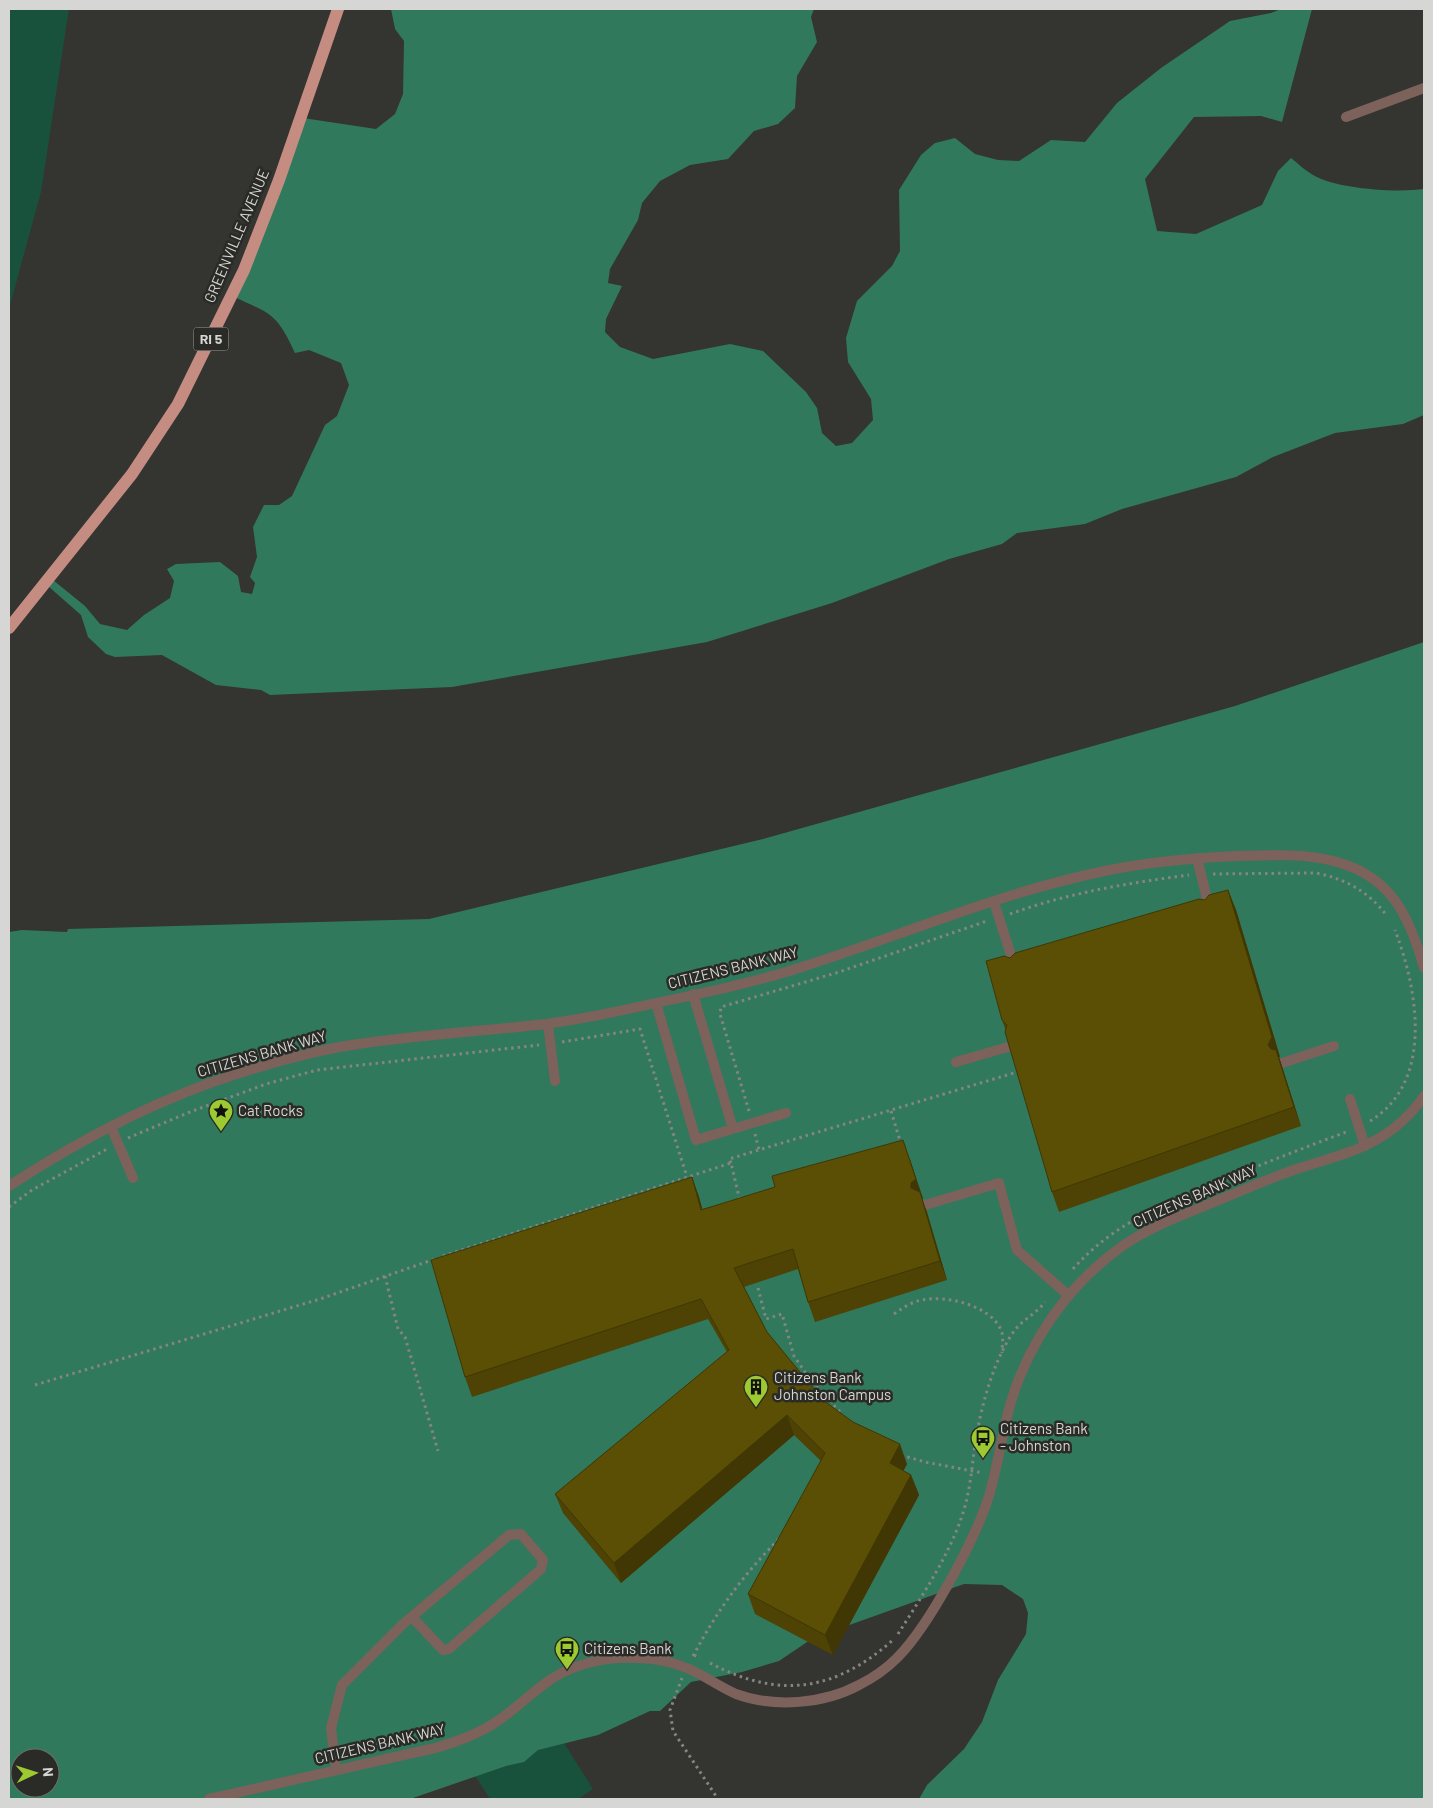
<svg xmlns="http://www.w3.org/2000/svg" width="1433" height="1808" viewBox="0 0 1433 1808" font-family="Barlow,sans-serif">
<rect width="100%" height="100%" fill="#343431"/>
<path fill="#18513c" d="M9 9H69L41 192 9 309Z
M549 1719 593 1789 578 1799H490L474 1774Z"/>
<path fill="#31795d" fill-rule="evenodd" d="M391 9H814L811 17 817 42 797 76 795 108 778 124 754 131 728 159 690 165 660 181 642 203 638 220 610 269 608 283 622 286 606 319 605 332 620 347 653 359 730 344 763 351 806 392 817 408 822 433 836 446 852 443 873 420 871 399 848 362 846 338 857 301 892 266 900 251 899 190 921 155 935 143 955 138 975 154 998 160 1019 161 1051 140 1085 142 1117 103 1161 68 1230 21 1271 13 1281 9H1312L1282 122 1261 116 1194 117 1145 179 1157 231 1196 234 1262 205 1278 171 1291 158C1298 163 1303 169 1310 173 1332 189 1397 193 1424 189V415L1403 424 1335 433 1273 457 1236 477 1122 509 1085 524 1017 533 1002 544 949 559 832 603 707 642 452 687 270 695 261 690 216 685 162 655 115 657 106 654 88 637 81 615 48 586 53 580 85 606 100 624 127 630 144 615 170 598 174 581 167 569 176 564 220 562 238 576 241 592 252 594 255 583 250 577 257 557 253 527 264 505H279L292 496 325 425 337 416 349 385 341 363 309 350 295 353C277 314 272 314 234 297L303 118 376 129 395 114 403 94 404 41 395 29Z
M1424 642V1799H919L927 1785 964 1749 982 1722 998 1680 1026 1634 1028 1613 1023 1599 1002 1585 964 1584 813 1638 779 1661 742 1672 691 1682 660 1711H650L598 1735 538 1750 524 1762 506 1766 410 1799H9V932L22 930 67 932 68 929 429 919 763 839 1235 706ZM20 1758H50V1788H20Z"/>
<g fill="none" stroke-linecap="round" stroke-linejoin="round">
<path stroke="#858582" stroke-width="3" stroke-dasharray="2.5 4" stroke-linecap="butt" d="M1213 874 1316 873C1346 879 1369 892 1387 916
M1010 914C1068 893 1128 883 1189 875
M562 1042 640 1029 687 1177
M749 1111 720 1014 721 1007 836 973 987 921
M891 1111 901 1144
M1370 1121C1433 1083 1419 993 1395 930
M755 1134 759 1150
M128 1138 190 1112 266 1084 317 1070 539 1045
M731 1163 729 1159 1017 1072
M9 1207 32 1190 107 1149
M443 1256 731 1163 740 1201
M1073 1269C1116 1220 1176 1198 1235 1175 1273 1160 1311 1145 1349 1131
M385 1276 398 1329 405 1337 438 1451
M758 1288 766 1319 782 1314 794 1356 811 1381 843 1415
M894 1314C903 1308 911 1302 922 1300 946 1295 990 1305 1001 1330 1004 1337 1002 1345 1002 1353
M35 1385 320 1299 435 1259
M901 1455 925 1462 983 1473
M898 1634C922 1596 949 1556 963 1513 971 1488 972 1463 976 1438 982 1404 993 1363 1012 1334 1021 1320 1035 1315 1045 1302
M694 1655 700 1658
M693 1656C717 1611 742 1576 779 1539
M710 1663C780 1700 836 1691 894 1639
M682 1678 670 1710 673 1731 718 1799"/>
<path stroke="#7d615b" stroke-width="10" d="M1346 117 1424 88
M1197 858 1210 911
M994 902 1015 968
M693 994 733 1129
M656 1003 696 1140 786 1113
M548 1024 555 1081
M956 1062 1008 1047
M1282 1063 1334 1046
M1350 1099 1365 1146
M111 1127 133 1178
M9 1186C81 1139 161 1097 243 1072 275 1062 307 1053 340 1047 408 1035 477 1032 546 1024 581 1019 616 1012 651 1004 704 993 757 982 808 965 905 934 1000 893 1100 872 1145 862 1192 858 1237 856 1269 855 1306 853 1337 862 1392 877 1410 918 1424 968
M925 1205 999 1183 1017 1250 1068 1295
M336 1770 331 1728 342 1685 403 1624 509 1535 521 1534 543 1560 541 1569 449 1649 443 1650 412 1617
M209 1799 435 1748C456 1742 477 1735 496 1722 513 1711 527 1697 543 1685 568 1665 604 1656 637 1658 654 1658 673 1662 689 1669 705 1676 720 1687 736 1694 774 1708 824 1704 859 1685 873 1678 886 1669 897 1658 929 1626 975 1540 989 1496 1001 1455 1004 1413 1021 1374 1042 1323 1078 1277 1124 1245 1151 1226 1184 1215 1214 1202 1239 1192 1263 1181 1288 1172 1344 1153 1389 1147 1424 1096"/>
<path stroke="#c58c81" stroke-width="12" d="M9 628 132 474 178 404 244 270 279 180 338 9"/>
</g>
<path fill="#4e4304" d="M1228 890 1236 910 1280 1057H1279L1301 1126 1059 1212 1052 1192 1006 1031 1002 1020 1010 958 1205 900Z
M910 1159 947 1280 815 1322 808 1302 798 1269 744 1287 767 1332 823 1400 907 1464 903 1471 911 1475 919 1495 833 1655 755 1614 748 1594 821 1461 794 1435 621 1583 563 1513 555 1494 727 1352 708 1319 472 1397 465 1377 692 1177 699 1197 702 1209Z"/>
<path fill="#403704" d="M1228 890 1236 910 1280 1057H1279L1301 1126 1294 1107 1275 1065 1268 1045Z
M903 1140 923 1198 922 1199 927 1212 947 1280 911 1188Z
M692 1177 699 1197 708 1230 701 1210Z
M787 1415 794 1435 621 1583 614 1563Z
M900 1444 907 1464 897 1483 890 1463Z
M911 1475 919 1495 833 1655 825 1635Z"/>
<path fill="#5b4e05" stroke="#403704" d="M1228 890 1272 1037 1268 1045 1271 1049 1276 1050 1294 1107 1052 1192 1005 1032 1007 1025 1002 1020 986 961 1004 956 1010 958 1015 953 1199 899 1205 900 1209 895Z
M903 1140 916 1179 911 1183V1188L920 1192 940 1261 808 1302 793 1249 734 1268 767 1332 823 1400 853 1422 900 1444 890 1463 911 1475 825 1635 748 1594 825 1453 787 1415 614 1563 555 1494 729 1350 701 1299 465 1377 431 1260 692 1177 701 1210 775 1187 772 1176Z"/>
<defs>
<symbol id="sight-pin" viewBox="-11 -11 22 30"><path d="M0 17L-7.5 6A9.5 9.5 0 1 1 7.5 6Z" fill="#9dca30" stroke="#2a2a27"/><path d="M0-6L1.8-2.2L6-1.7L2.9 1.2L3.7 5.4L0 3.3L-3.7 5.4L-2.9 1.2L-6-1.7L-1.8-2.2Z" fill="#111"/></symbol>
<symbol id="building-pin" viewBox="-11 -11 22 30"><path d="M0 17L-7.5 6A9.5 9.5 0 1 1 7.5 6Z" fill="#9dca30" stroke="#2a2a27"/><path d="M-4-6H4V6H1V3H-1V6H-4ZM-2.5-4.3h1.7v1.8h-1.7ZM.8-4.3h1.7v1.8H.8ZM-2.5-1h1.7V.8h-1.7ZM.8-1h1.7V.8H.8Z" fill="#111"/></symbol>
<symbol id="bus-pin" viewBox="-11 -11 22 30"><path d="M0 17L-7.5 6A9.5 9.5 0 1 1 7.5 6Z" fill="#9dca30" stroke="#2a2a27"/><path d="M-5-6H5V4H4V6H2V4H-2V6H-4V4H-5ZM-3.5-4V0h7V-4ZM-3.5 1.2v1.5H-2V1.2ZM2 1.2v1.5H3.5V1.2Z" fill="#111"/></symbol>
</defs>
<g fill-rule="evenodd">
<use href="#sight-pin" x="207" y="1097" width="28" height="38"/>
<use href="#building-pin" x="742" y="1373" width="28" height="38"/>
<use href="#bus-pin" x="969" y="1424" width="28" height="38"/>
<use href="#bus-pin" x="553" y="1635" width="28" height="38"/>
</g>
<g text-anchor="middle" stroke-width="5" stroke-linejoin="round" paint-order="stroke">
<rect fill="#2a2a27" stroke="#a2a2a0" stroke-width="1" x="193.5" y="327.5" width="35" height="23" rx="4"/>
<g font-size="14" font-weight="bold" fill="#d6d6d4">
<text x="211" y="344">RI 5</text>
</g>
<g font-size="15" fill="#d6d6d4" stroke="#2a2a27">
<text transform="translate(237 236) rotate(-67)" y="5">GREENVILLE AVENUE</text>
<text transform="translate(733 968) rotate(-14)" y="5">CITIZENS BANK WAY</text>
<text transform="translate(262 1054) rotate(-16)" y="5">CITIZENS BANK WAY</text>
<text transform="translate(1195 1196) rotate(-24)" y="5">CITIZENS BANK WAY</text>
<text transform="translate(380 1744) rotate(-13)" y="5">CITIZENS BANK WAY</text>
</g>
<g font-size="15" fill="#d6d6d4" stroke="#2a2a27" text-anchor="start">
<text x="238" y="1116">Cat Rocks</text>
<text x="774" y="1383">Citizens Bank<tspan x="774" dy="17">Johnston Campus</tspan></text>
<text x="1000" y="1434">Citizens Bank<tspan x="1000" dy="17">- Johnston</tspan></text>
<text x="584" y="1654">Citizens Bank</text>
</g>
</g>
<rect width="1433" height="1808" fill="none" stroke="#d6d6d4" stroke-width="20"/>
<g transform="translate(35 1773) rotate(86)"><circle r="24" fill="#2a2a27" stroke="#6f6f6c"/>
<path d="M0-4L9 19L0 12L-9 19Z" fill="#9dca30"/>
<text y="-8" font-size="14" font-weight="bold" text-anchor="middle" fill="#d6d6d4">N</text>
</g>
</svg>
